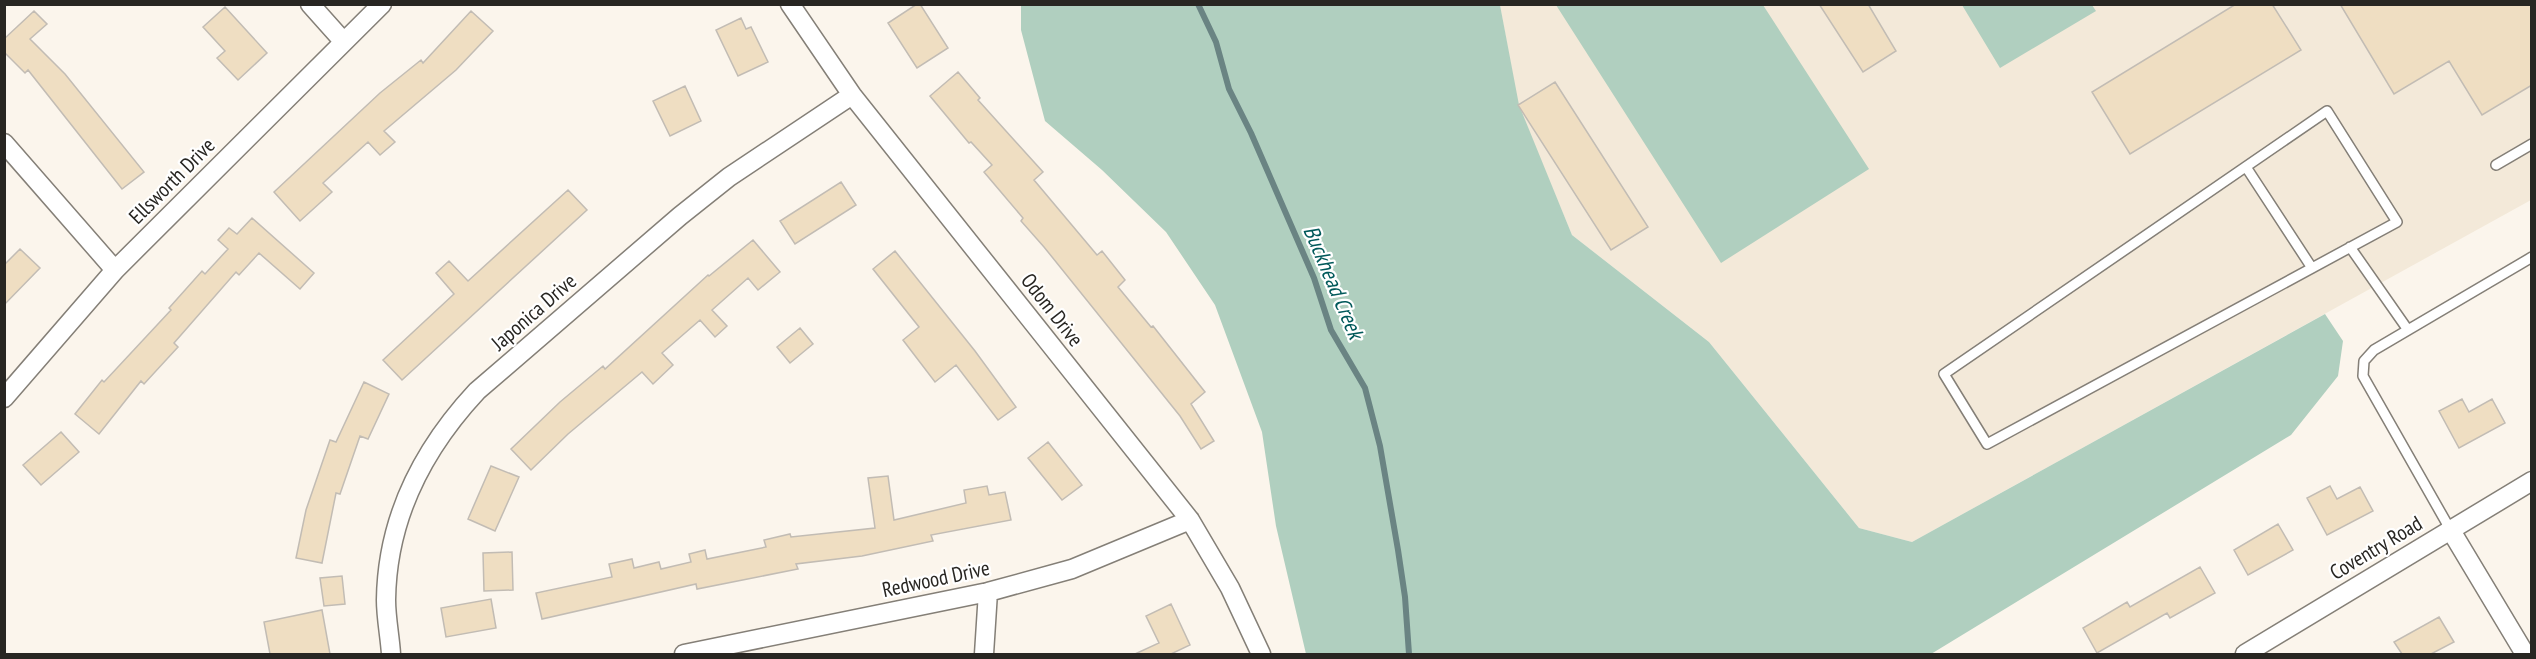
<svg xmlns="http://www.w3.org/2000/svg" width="2536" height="659" viewBox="0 0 2536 659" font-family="'PT Sans Narrow',sans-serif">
<rect width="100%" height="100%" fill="#fbf5ec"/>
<path fill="#f3e9d9" d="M1500 5H2531V200L1912 542 1859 528 1709 342 1572 235 1518 105Z"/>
<path fill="#b0cfbf" d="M1021 5H1500L1519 105 1572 235 1709 342 1859 528 1912 542 2325 314 2343 341 2338 376 2291 435 1931 654H1306L1276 526 1262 432 1215 305 1166 232 1102 170 1045 121 1021 30Z
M1556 5H1763L1869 169 1721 263Z
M1962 5H2092L2096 11 2000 68Z"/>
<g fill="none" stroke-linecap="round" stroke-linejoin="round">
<path stroke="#6a8483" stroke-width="6" d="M1198 4 1216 42 1229 89 1251 133 1314 278 1331 330 1365 388 1380 446 1398 550 1405 597 1409 654"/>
</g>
<path fill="#efdec2" stroke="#c2bcb4" stroke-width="1.5" d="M917 4H920L948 48 917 68 888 23Z
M1819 4H1868L1896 51 1863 72Z
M2236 4H2272L2301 50 2130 154 2092 92Z
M2340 4H2532V85L2482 115 2449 61 2394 94Z
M225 7 267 53 238 80 217 58 225 51 203 27Z
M34 11 47 24 30 39 65 74 144 172 122 189 28 70 25 73 4 52V39Z
M471 11 493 31 456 70 384 131 395 142 380 155 368 142 323 183 332 192 300 221 274 192 380 93 421 60 423 63Z
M741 18 746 29 751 27 768 62 738 76 716 30Z
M958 72 980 98 978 100 1043 172 1034 180 1097 255 1102 251 1125 280 1118 287 1151 327 1153 326 1205 392 1191 404 1214 441 1201 449 1180 416 1044 247 1021 221 1023 218 984 172 992 165 971 142 969 143 930 96Z
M1555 82 1648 227 1611 250 1518 105Z
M685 86 701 121 670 136 653 101Z
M841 182 856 205 795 244 780 221Z
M568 190 587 210 402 380 383 360 454 294 436 273 449 261 468 281Z
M252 218 314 273 300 289 259 253 239 275 236 272 174 343 178 347 144 384 141 381 99 434 75 414 102 380 104 382 171 310 169 308 202 271 205 274 228 249 218 240 229 228 237 234Z
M753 240 780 272 758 290 748 278 712 310 727 326 715 337 700 320 662 353 673 365 653 384 642 372 568 434 531 470 511 449 560 402 603 366 605 369 708 275 709 276Z
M20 249 40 268 4 305V265Z
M895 251 975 351 1016 407 998 420 956 365 935 382 903 340 919 327 873 269Z
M800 328 813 344 790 363 777 347Z
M364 382 389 394 368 439 360 436 340 494 336 493 322 563 296 558 306 510 330 440 336 442Z
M2462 399 2469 412 2492 399 2505 423 2459 448 2439 411Z
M61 432 79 452 41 485 23 465Z
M1048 442 1082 485 1062 500 1028 458Z
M491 466 519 477 495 531 468 519Z
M888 476 894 520 966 503 964 490 987 486 989 495 1005 492 1011 520 931 535 933 541 862 556 796 564 798 569 697 589 696 584 542 619 536 593 612 577 609 564 632 559 634 568 659 562 661 569 691 562 689 554 705 550 707 559 766 547 764 540 790 534 791 537 875 528 868 478Z
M2330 486 2337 499 2360 487 2373 511 2327 535 2307 498Z
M2278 524 2293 550 2248 575 2234 550Z
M512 552 513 590 484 591 483 553Z
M2200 567 2215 593 2170 618 2167 613 2097 653 2083 628 2127 602 2130 607Z
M342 576 345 604 324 606 320 578Z
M491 599 496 628 446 637 441 608Z
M1171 604 1190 645 1171 654H1135L1159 643 1146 616Z
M322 610 330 654H270L264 622Z
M2439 617 2454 642 2431 654H2402L2394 642Z"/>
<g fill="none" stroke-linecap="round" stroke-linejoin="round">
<defs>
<path id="lane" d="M2327 111 2397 222 1987 444 1944 374Z
M2496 165 2532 144
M2246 167 2312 268
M2350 247 2408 330
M2450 529 2363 376 2364 361 2374 350 2532 257"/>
<path id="street" d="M310 4 343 41
M790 4 852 95 1190 520 1230 588 1261 654
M4 143 115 270
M4 398 115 270 382 4
M2450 529 2525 654
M391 654C390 637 386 618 386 600 387 519 423 449 477 391L680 216 729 177 852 95
M684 654 988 592 1072 569 1190 520
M984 654 988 592
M2245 654 2532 481"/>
</defs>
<use href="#lane" stroke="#847f77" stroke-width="12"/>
<use href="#street" stroke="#847f77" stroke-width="21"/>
<use href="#lane" stroke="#fff" stroke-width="9"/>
<use href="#street" stroke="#fff" stroke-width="18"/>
</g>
<g text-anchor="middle" stroke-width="4.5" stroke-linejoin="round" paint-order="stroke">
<g font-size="21" fill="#282622" stroke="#fff">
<text transform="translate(172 181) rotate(-45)" y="7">Ellsworth Drive</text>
<text transform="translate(1052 310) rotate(52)" y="7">Odom Drive</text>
<text transform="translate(534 312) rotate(-41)" y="7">Japonica Drive</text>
<text transform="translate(2376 548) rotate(-31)" y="7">Coventry Road</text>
<text transform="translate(936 579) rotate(-12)" y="7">Redwood Drive</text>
</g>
<g font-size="22" font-style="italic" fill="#00595a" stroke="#fff">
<text transform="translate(1334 282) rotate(67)" y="8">Buckhead Creek</text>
</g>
</g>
<rect width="2536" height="659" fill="none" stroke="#282622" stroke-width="12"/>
</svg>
